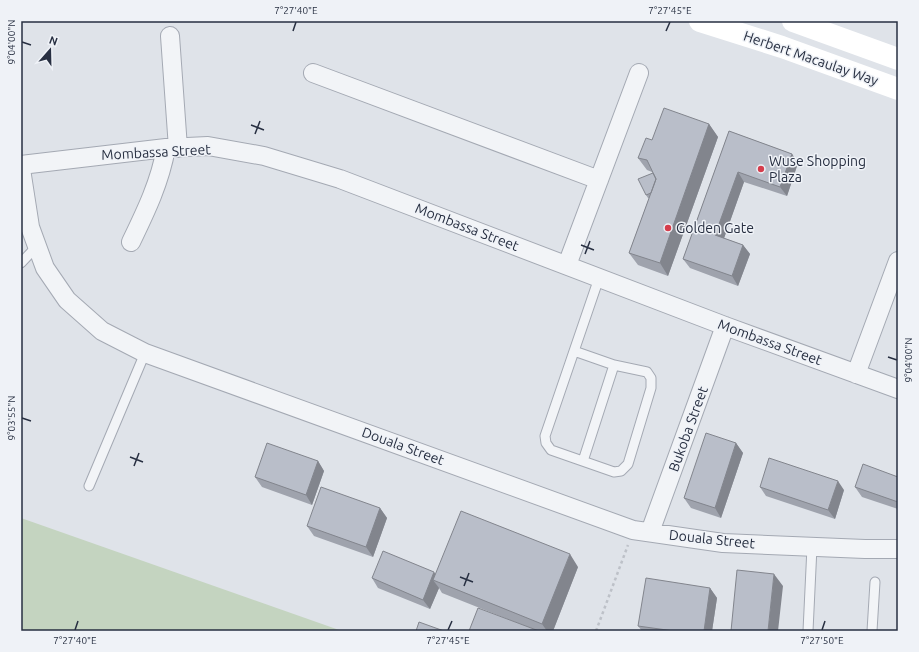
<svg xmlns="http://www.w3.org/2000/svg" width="919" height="652" viewBox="0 0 919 652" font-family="Ubuntu,sans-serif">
<rect width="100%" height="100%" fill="#dfe3e9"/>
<path fill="#c4d4c0" d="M21 518 342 631H21Z"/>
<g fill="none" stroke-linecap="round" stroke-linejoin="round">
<defs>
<path id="lane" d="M21 263 37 246
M599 278 545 436 546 443 551 450 614 472 621 471 628 464 651 388V378L647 372 614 365
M574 351 614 365 583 461
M89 486 145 353
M808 631 812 547
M872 631 875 582"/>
<path id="street" d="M170 36 178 148
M313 73 599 180
M21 165 166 148 208 146 264 156 340 179 725 326 898 389
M21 169 30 227 45 268 67 300 102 331 145 353 633 530 723 543 865 549H898
M131 242C146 211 160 182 166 148
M567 265 639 73
M856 374 898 261
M650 532 725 326"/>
</defs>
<use href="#lane" stroke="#a4a9b3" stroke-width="11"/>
<use href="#street" stroke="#a4a9b3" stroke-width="20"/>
<path stroke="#bdc1c8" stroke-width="2.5" stroke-dasharray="3 3" stroke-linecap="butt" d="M596 631 628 545"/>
<use href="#lane" stroke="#f2f4f7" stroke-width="9"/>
<use href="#street" stroke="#f2f4f7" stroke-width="18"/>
<path stroke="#fff" stroke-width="22" d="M700 21 782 47 898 89
M793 21 898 59"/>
</g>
<path fill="#9fa3ad" d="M709 124 718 137 668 276 638 265 629 253 649 198H648L646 195 653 173 652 172 647 170 638 158 652 140Z
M729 131 792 154 798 163 787 196 744 182 724 238 743 245 750 254 738 286 690 268 683 259Z
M736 443 743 453 721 518 691 508 684 498Z
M318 461 324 471 312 505 262 487 255 477Z
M898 477V509L862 497 855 487Z
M760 487 844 490 835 519 766 496Z
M380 508 387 518 373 557 314 536 307 526Z
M578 567 553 631H469L520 624 442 593 439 588 430 609 378 588 372 578Z
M710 588 717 598 712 631H642L638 626Z"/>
<path fill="#82858d" d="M709 124 718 137 668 276 660 263Z
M792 154 798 163 787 196 780 187Z
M738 172 744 182 722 244 715 235Z
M743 245 750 254 738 286 732 276Z
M736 443 743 453 721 518 715 508Z
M318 461 324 471 312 505 306 495Z
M838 481 844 490 835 519 828 510Z
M380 508 387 518 373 557 366 547Z
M570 554 578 567 553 631H547L542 624Z
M434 572 441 582 433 580 439 588 430 609 423 600Z
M774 574 783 586 778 631H768Z
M710 588 717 598 712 631H704Z"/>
<path fill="#b9bec9" stroke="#82858d" d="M664 108 709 124 660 263 629 253 656 179 647 160 638 158 646 138 652 140Z
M729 131 792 154 780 187 738 172 715 235 743 245 732 276 683 259Z
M653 173 656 179 651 193 646 195 638 179Z
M706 433 736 443 715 508 684 498Z
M267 443 318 461 306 495 255 477Z
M769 458 838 481 828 510 760 487Z
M863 464 898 477V502L855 487Z
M321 487 380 508 366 547 307 526Z
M461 511 570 554 542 624 433 580Z
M383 551 434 572 423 600 372 578Z
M737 570 774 574 768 631H731Z
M646 578 710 588 704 631H674L638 626Z
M478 608 539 631H469Z
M419 622 444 631H416Z"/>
<path fill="none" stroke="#272f41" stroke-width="1.5" d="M293 31 296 22M666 31 670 22M22 42 31 45M251 125 264 130M255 134 260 121M581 245 594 250M585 254 590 241M888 357 897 360M22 418 31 421M130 457 143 462M134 466 139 453M460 577 473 582M464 586 469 573M75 630 78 621M448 630 452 621M822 630 825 621"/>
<g fill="#d53d4c" stroke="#eff2f7" stroke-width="1.5">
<circle cx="761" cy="169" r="4"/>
<circle cx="668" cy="228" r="4"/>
</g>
<g text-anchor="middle" stroke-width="3" stroke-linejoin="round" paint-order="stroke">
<g font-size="14" fill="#272f41" stroke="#eff2f7">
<text transform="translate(811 58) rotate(19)" y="5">Herbert Macaulay Way</text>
<text transform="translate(156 152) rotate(-3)" y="5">Mombassa Street</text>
<text transform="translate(467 227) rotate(21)" y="5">Mombassa Street</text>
<text transform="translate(770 342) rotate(20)" y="5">Mombassa Street</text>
<text transform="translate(688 429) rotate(-70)" y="5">Bukoba Street</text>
<text transform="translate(403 446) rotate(20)" y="5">Douala Street</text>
<text transform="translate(712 539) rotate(6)" y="5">Douala Street</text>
</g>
<g font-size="14" fill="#272f41" stroke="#eff2f7" text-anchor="start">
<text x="769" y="166">Wuse Shopping<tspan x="769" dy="16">Plaza</tspan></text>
<text x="676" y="233">Golden Gate</text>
</g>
</g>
<rect width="919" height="652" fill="none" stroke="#eff2f7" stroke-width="44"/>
<g transform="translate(50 50) rotate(20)" stroke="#eff2f7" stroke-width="3" paint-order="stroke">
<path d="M0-3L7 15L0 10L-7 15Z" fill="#272f41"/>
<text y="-6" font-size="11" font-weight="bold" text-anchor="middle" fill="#272f41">N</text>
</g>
<rect x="22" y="22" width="875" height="608" fill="none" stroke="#272f41" stroke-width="1.5"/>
<g font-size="10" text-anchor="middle" fill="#272f41">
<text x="296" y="14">7°27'40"E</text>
<text x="670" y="14">7°27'45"E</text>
<text transform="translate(11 42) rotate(-90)" y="4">9°04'00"N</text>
<text transform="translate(908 360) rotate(-90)" y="4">9°04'00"N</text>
<text transform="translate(11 418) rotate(-90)" y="4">9°03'55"N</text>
<text x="75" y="644">7°27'40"E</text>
<text x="448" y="644">7°27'45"E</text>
<text x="822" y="644">7°27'50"E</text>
</g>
</svg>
